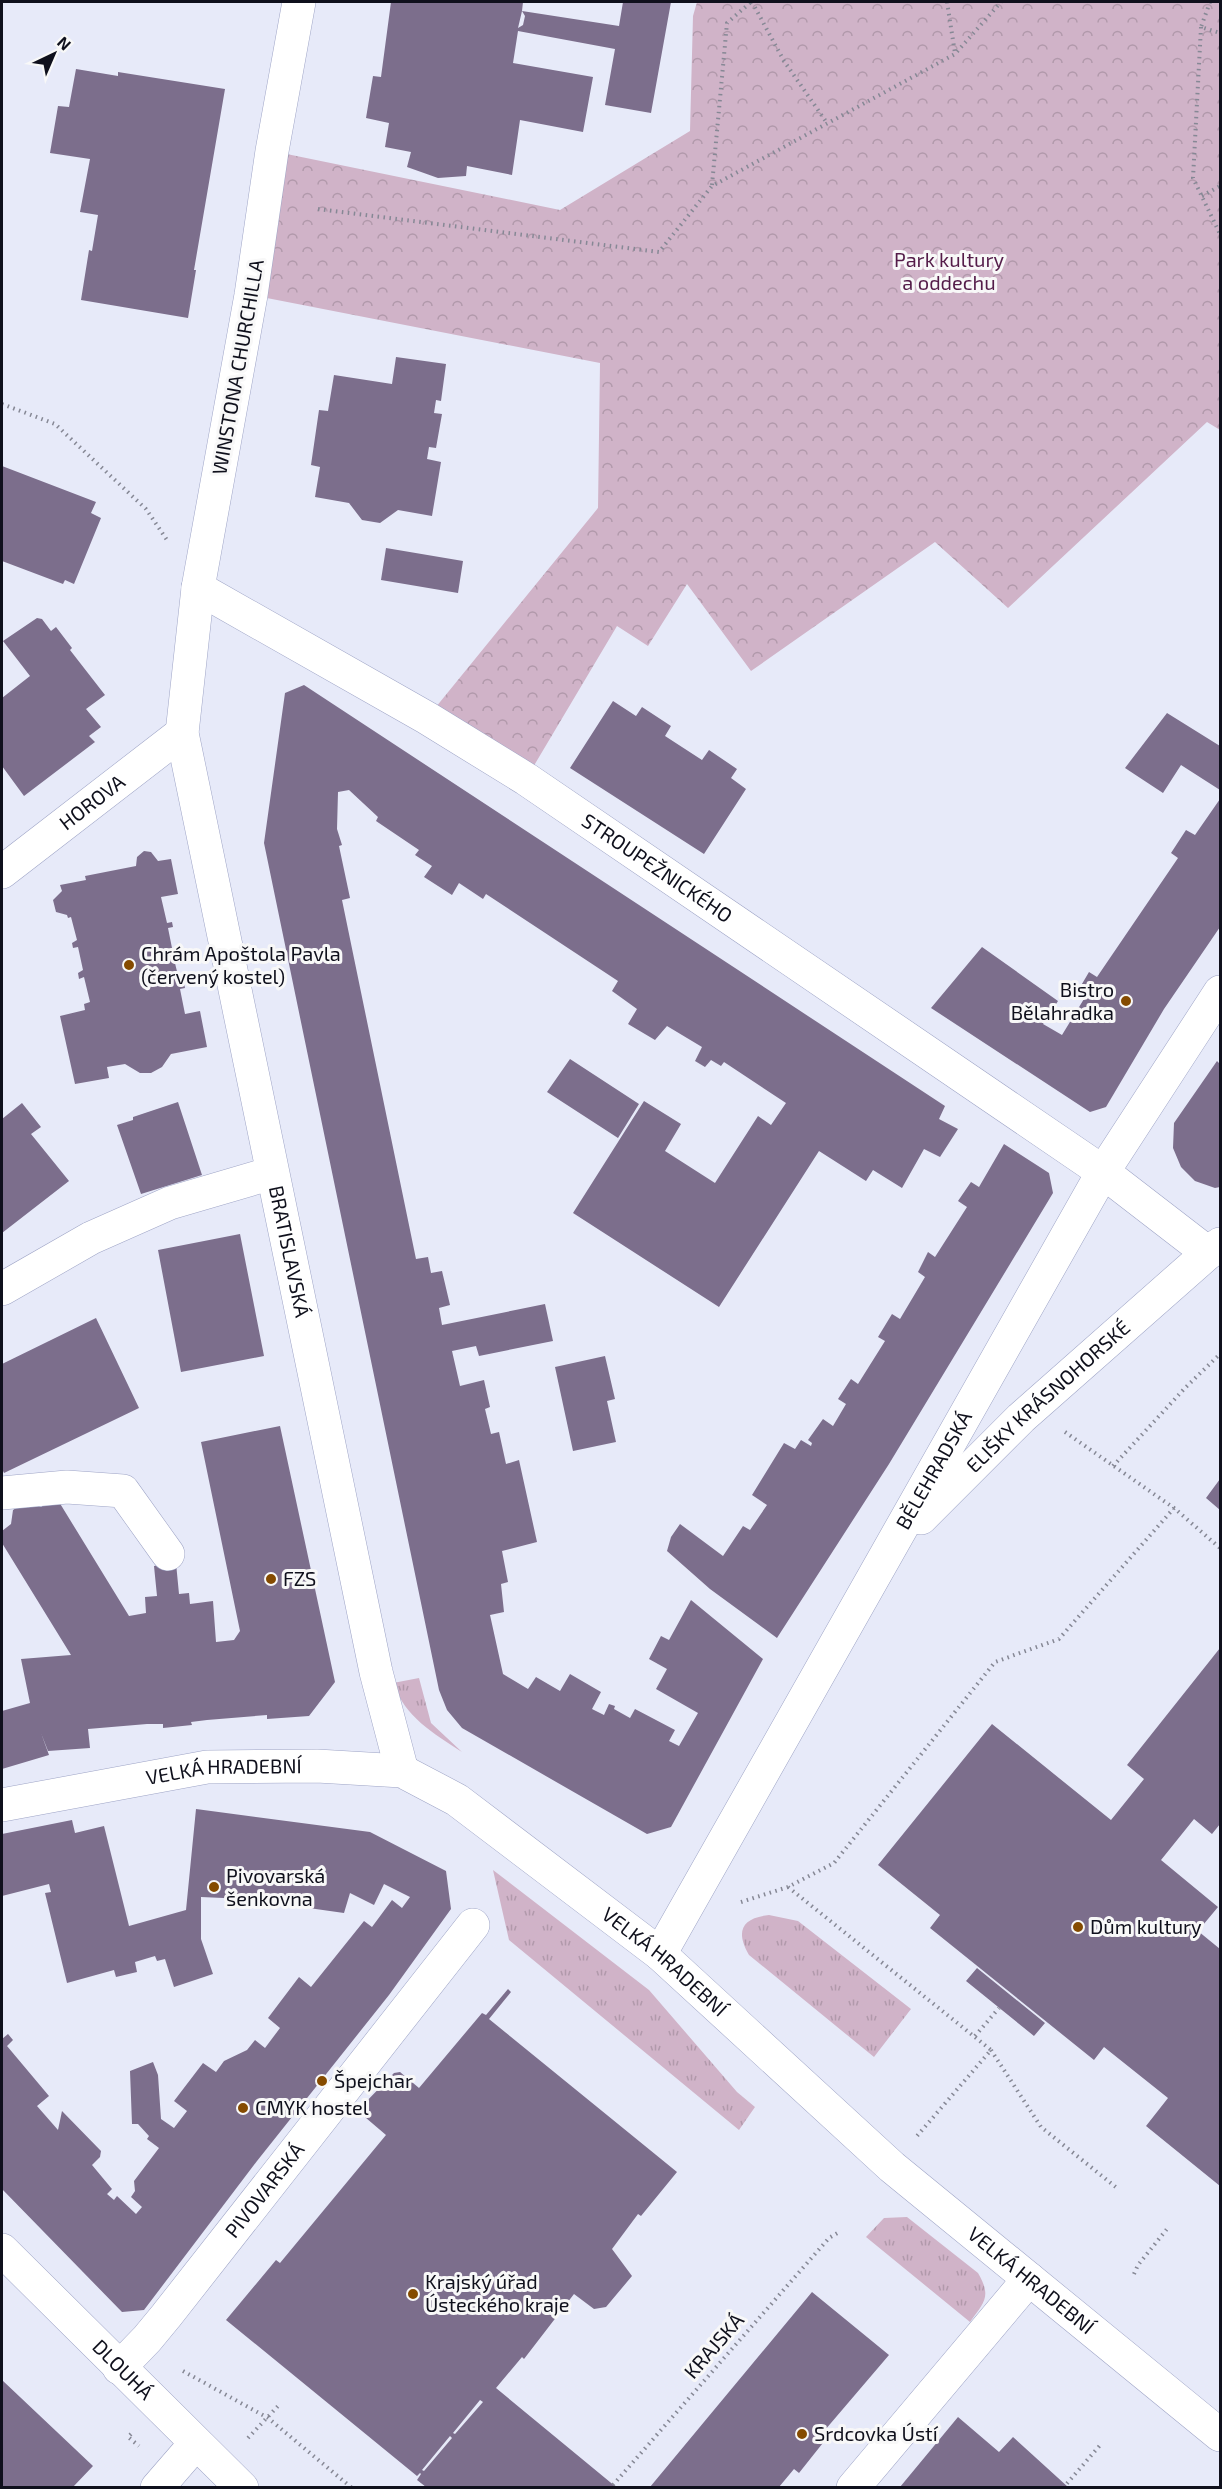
<svg xmlns="http://www.w3.org/2000/svg" width="1222" height="2489" viewBox="0 0 1222 2489" font-family="'Exo 2',sans-serif">
<defs>
<pattern id="grass-tufts" width="24" height="20" patternUnits="userSpaceOnUse" patternTransform="scale(1.5)"><rect width="24" height="20" fill="#d0b3c8"/><path d="M3 7l-1-3M5 7V3M7 7l1-3M15 17l-1-3M17 17v-4M19 17l1-3" fill="none" stroke="#b199ab"/></pattern>
<pattern id="forest-crowns" width="20" height="18" patternUnits="userSpaceOnUse" patternTransform="scale(1.5)"><rect width="20" height="18" fill="#d0b3c8"/><path d="M2 6a3 3 0 1 1 6 0M12 15a3 3 0 1 1 6 0" fill="none" stroke="#b199ab"/></pattern>
</defs>
<rect width="100%" height="100%" fill="#e7eaf9"/>
<path fill="url(#grass-tufts)" d="M419 1678 431 1723 462 1752C433 1733 405 1717 393 1683Z
M493 1870 649 1990 737 2092 755 2107 739 2130 509 1940Z
M769 1915 798 1921 911 2009 874 2057 749 1955C735 1931 742 1918 769 1915Z
M907 2217 978 2273C992 2297 984 2302 970 2322L866 2237 884 2218Z"/>
<path fill="url(#forest-crowns)" d="M697 2H1220V430L1207 422 1008 608 935 542 751 671 687 584 648 646 617 626 526 779 427 718 598 508 600 363 251 295 272 151 560 210 690 131 693 16Z"/>
<path fill="#7c6e8c" fill-rule="evenodd" d="M391 2H523L522 11 619 26 623 2H671L651 113 605 105 615 49 518 31 513 63 593 77 583 132 520 120 512 175 467 166 466 176 438 178 407 167 411 152 385 147 389 123 366 118 373 76 381 77ZM522 11 525 16 523 25 518 28Z
M76 69 118 76V72L225 89 194 270H196L188 318 81 300 89 250 92 251 98 215 80 212 90 159 50 153 58 106 69 107Z
M396 357 446 364 441 401 436 400 434 413 442 414 436 448 429 447 427 459 441 462 432 516 398 510 380 523 362 520 349 503 315 497 320 467 311 465 319 410 328 411 334 375 392 384Z
M2 466 96 502 91 513 101 518 74 584 65 580 63 584 2 561Z
M386 548 463 561 458 593 381 580Z
M37 618 42 619 51 631 56 627 72 648 70 650 105 695 86 709 101 727 89 736 95 742 24 796 2 766V698L30 676 3 641Z
M304 685 945 1106 939 1119 958 1129 940 1157 924 1149 902 1188 873 1170 866 1181 819 1151 719 1307 573 1213 644 1101 681 1124 665 1151 715 1183 758 1116 771 1125 786 1103 724 1062 721 1066 711 1060 705 1067 695 1061 702 1047 667 1026 655 1040 628 1024 637 1009 612 991 618 981 486 894 483 899 459 883 452 895 424 877 432 866 415 855 419 850 376 821 378 817 349 790 338 792 337 829 342 845 339 846 350 898 342 900 416 1259 428 1257 431 1273 442 1271 450 1305 439 1308 442 1325 545 1304 553 1341 479 1356 476 1346 452 1351 460 1386 484 1380 490 1407 485 1409 491 1434 499 1432 506 1464 519 1460 537 1542 502 1551 508 1582 501 1584 504 1612 490 1615 503 1674 528 1689 536 1677 560 1691 570 1674 601 1692 592 1709 604 1715 609 1704 615 1706 614 1709 630 1718 635 1709 675 1730 669 1741 679 1746 698 1713 656 1689 667 1669 649 1659 661 1636 669 1640 691 1600 763 1659 671 1827 647 1834 462 1728 447 1710 439 1690 264 843 285 693Z
M613 701 636 716 642 707 671 726 665 736 702 760 709 750 737 769 731 778 746 789 704 854 570 768Z
M1167 713 1220 746V790L1181 765 1163 793 1125 768Z
M1220 799V927L1164 1009 1106 1107 1090 1112 931 1008 982 947 1058 1001 1043 1024 1062 1035 1087 994 1079 989 1089 972 1097 977 1178 858 1171 853 1186 830 1195 835Z
M144 851 151 852 158 861 171 859 178 894 161 897 167 923 172 922 173 927 168 928 173 953 178 952 179 958 174 959 180 984 184 983 185 988 180 989 185 1014 200 1011 207 1047 171 1054 162 1067 151 1073H140L125 1064 107 1067 109 1078 75 1084 60 1016 85 1010 84 1004 90 1002 84 977 79 979 78 973 83 970 78 947 73 948 72 943 77 940 71 917 68 918 67 915 56 912 53 900 62 891 60 885 86 880 85 876 136 866 137 857Z
M570 1059 639 1104 618 1138 547 1092Z
M1217 1061 1220 1064V1187L1215 1188 1195 1181 1181 1167 1173 1148 1174 1123Z
M178 1102 202 1175 141 1194 117 1125 133 1120V1117Z
M22 1103 41 1127 31 1134 69 1181 2 1233V1119Z
M1004 1144 1049 1173 1053 1193 889 1464 777 1638 710 1589 667 1551 671 1537 680 1524 723 1556 743 1526 750 1530 767 1505 752 1495 784 1443 795 1449 801 1440 811 1446 812 1443 808 1440 823 1419 833 1426 846 1404 838 1399 851 1379 858 1384 885 1341 878 1337 892 1314 900 1319 925 1277 918 1272 928 1252 935 1257 967 1207 958 1201 971 1182 979 1187Z
M240 1234 264 1356 181 1372 158 1250Z
M96 1318 139 1408 4 1473 2 1469V1364Z
M605 1356 615 1399 607 1401 616 1442 573 1451 555 1367Z
M280 1426 335 1682 309 1716 267 1719V1715L207 1720 191 1722 192 1725 163 1728V1724H147L88 1729 90 1748 48 1751 41 1733 49 1755 2 1769V1711L30 1703 21 1659 71 1655 2 1543V1531L11 1524 13 1510 27 1501 41 1507 56 1497 129 1616 146 1613 145 1597 157 1596 154 1566 176 1563 179 1594 189 1593 190 1604 213 1601 216 1642 234 1640 240 1631 201 1442Z
M1220 1479V1510L1206 1498Z
M1220 1648V1824L1212 1834 1194 1819 1161 1860 1218 1907 1198 1931 1220 1949V2186L1146 2126 1168 2098 1104 2047 1094 2060 930 1928 940 1915 878 1865 992 1724 1111 1820 1144 1779 1127 1765Z
M196 1809 370 1832 446 1871 451 1909 389 1995 257 2161 144 2310 122 2312 2 2189V2039L8 2034 13 2040 7 2046 49 2096 37 2106 58 2130 62 2111 101 2151 100 2157 92 2165 112 2189 107 2194 114 2200 117 2196 136 2214 142 2207 131 2197 135 2191 134 2181 159 2148 147 2139 149 2136 138 2124H132L130 2071 153 2062 158 2075 161 2119 174 2128 187 2111 174 2101 203 2063 216 2072 224 2061 247 2050 255 2040 265 2048 280 2028 268 2018 299 1977 311 1987 364 1921 372 1927 392 1900 402 1908 410 1897 384 1884 374 1905 350 1893 344 1913 246 1899 201 1897V1939L213 1974 174 1987 165 1959 157 1961 155 1956 135 1962 137 1972 116 1977 114 1970 67 1983 45 1893 51 1892 49 1884 2 1896V1834L72 1820 75 1833 104 1826 129 1926 186 1910Z
M977 1968 1045 2023 1034 2036 966 1981Z
M508 1989 511 1992 489 2019 677 2172 641 2216 638 2214 612 2249 632 2276 606 2307 594 2309 574 2294 524 2359 522 2357 496 2388 616 2487H426L417 2480 421 2474 420 2473 417 2476 226 2320 276 2260 280 2263 386 2135 359 2112 361 2107 394 2073 400 2072 419 2088 482 2013 486 2015ZM480 2400 483 2402 455 2434 453 2433ZM450 2436 452 2438 424 2471 422 2470Z
M812 2292 889 2355 825 2430 830 2434 799 2473 794 2469 779 2487H650Z
M2 2380 93 2466 73 2487H2Z
M958 2417 999 2452 1013 2437 1068 2487H900Z"/>
<g fill="none" stroke-linecap="round" stroke-linejoin="round">
<defs>
<g id="minor">
<path id="s1" d="M299 2 272 151 251 295 198 588 182 733 376 1672 402 1771"/>
<path id="s2" d="M198 588 427 718 526 779 1103 1172 1208 1253 1220 1244"/>
<path id="s3" d="M2 872 182 733"/>
<path d="M2 1289 91 1238 170 1203 272 1173"/>
<path d="M2 1493 67 1487 123 1491 168 1554"/>
<path id="s4" d="M921 1518 1021 1418 1208 1253"/>
<path id="s5" d="M2 1805 207 1767 317 1766 402 1771 457 1800 660 1954 892 2167 1220 2435"/>
<path id="s6" d="M660 1954 1103 1172 1220 992"/>
<path id="s7" d="M2 2250 242 2488"/>
<path id="s8" d="M119 2368 147 2339 166 2316 473 1925"/>
<path d="M157 2488 196 2443"/>
<path d="M853 2488 1029 2279"/>
</g>
</defs>
<use href="#minor" stroke="#9ea4c6" stroke-width="34"/>
<path stroke="#868895" stroke-width="4" stroke-dasharray="1.5 4.5" stroke-linecap="butt" d="M752 2 784 61 827 123
M947 2 955 53
M1210 2 1201 27 1220 33
M1201 27 1193 178 1220 234
M712 185 727 23 751 2
M1202 196 1220 186
M318 209 659 252 712 186 955 54 1001 2
M2 404 55 424 146 509 167 540
M1065 1432 1174 1508 1220 1548
M1113 1466 1185 1388 1220 1354
M788 1887 991 2050 917 2136
M741 1902 788 1887 834 1863 995 1662 1059 1639 1174 1508
M975 2036 999 2008
M991 2050 1041 2127 1117 2188
M1134 2274 1138 2265 1167 2229
M183 2371 268 2418 352 2488
M131 2434 128 2437 139 2446
M248 2438 278 2406
M613 2485 829 2238 841 2231
M1063 2488 1102 2443"/>
<use href="#minor" stroke="#fff" stroke-width="33"/>
</g>
<g fill="#854b00" stroke="#f8f8f8" stroke-width="2">
<circle cx="129" cy="965" r="6"/>
<circle cx="1126" cy="1001" r="6"/>
<circle cx="271" cy="1579" r="6"/>
<circle cx="214" cy="1887" r="6"/>
<circle cx="1078" cy="1927" r="6"/>
<circle cx="322" cy="2081" r="6"/>
<circle cx="243" cy="2108" r="6"/>
<circle cx="413" cy="2294" r="6"/>
<circle cx="802" cy="2434" r="6"/>
</g>
<g text-anchor="middle" stroke-width="6" stroke-linejoin="round" paint-order="stroke">
<g font-size="20" fill="#541c49" stroke="#f8f8f8">
<text x="949" y="267">Park kultury<tspan x="949" dy="23">a oddechu</tspan></text>
</g>
<g font-size="20" fill="#0f101c" stroke="#f8f8f8">
<text transform="translate(238 367) rotate(-80)" y="7">WINSTONA CHURCHILLA</text>
<text dy="7" stroke="none"><textPath href="#s3" startOffset="114">HOROVA</textPath></text>
<text dy="7" stroke="none"><textPath href="#s2" startOffset="538">STROUPEŽNICKÉHO</textPath></text>
<text dy="7" stroke="none"><textPath href="#s1" startOffset="1270">BRATISLAVSKÁ</textPath></text>
<text dy="7" stroke="none"><textPath href="#s4" startOffset="176">ELIŠKY KRÁSNOHORSKÉ</textPath></text>
<text dy="7" stroke="none"><textPath href="#s6" startOffset="556">BĚLEHRADSKÁ</textPath></text>
<text dy="7" stroke="none"><textPath href="#s5" startOffset="225">VELKÁ HRADEBNÍ</textPath></text>
<text dy="7" stroke="none"><textPath href="#s5" startOffset="729">VELKÁ HRADEBNÍ</textPath></text>
<text dy="7" stroke="none"><textPath href="#s8" startOffset="230">PIVOVARSKÁ</textPath></text>
<text dy="7" stroke="none"><textPath href="#s5" startOffset="1215">VELKÁ HRADEBNÍ</textPath></text>
<text transform="translate(714 2346) rotate(-49)" y="7">KRAJSKÁ</text>
<text dy="7" stroke="none"><textPath href="#s7" startOffset="170">DLOUHÁ</textPath></text>
</g>
<g font-size="20" fill="#0f101c" stroke="#f8f8f8" text-anchor="start">
<text x="141" y="961">Chrám Apoštola Pavla<tspan x="141" dy="23">(červený kostel)</tspan></text>
<text x="1114" y="997" text-anchor="end">Bistro<tspan x="1114" dy="23">Bělahradka</tspan></text>
<text x="283" y="1586">FZS</text>
<text x="226" y="1883">Pivovarská<tspan x="226" dy="23">šenkovna</tspan></text>
<text x="1090" y="1934">Dům kultury</text>
<text x="334" y="2088">Špejchar</text>
<text x="255" y="2115">CMYK hostel</text>
<text x="425" y="2289">Krajský úřad<tspan x="425" dy="23">Ústeckého kraje</tspan></text>
<text x="814" y="2441">Srdcovka Ústí</text>
</g>
</g>
<rect width="1222" height="2489" fill="none" stroke="#0f101c" stroke-width="6"/>
<g transform="translate(54 54) rotate(44)" stroke="#f8f8f8" stroke-width="4.5" paint-order="stroke">
<path d="M0-4.5L10 22L0 15L-10 22Z" fill="#0f101c"/>
<text y="-9" font-size="16" font-weight="bold" text-anchor="middle" fill="#0f101c">N</text>
</g>
</svg>
